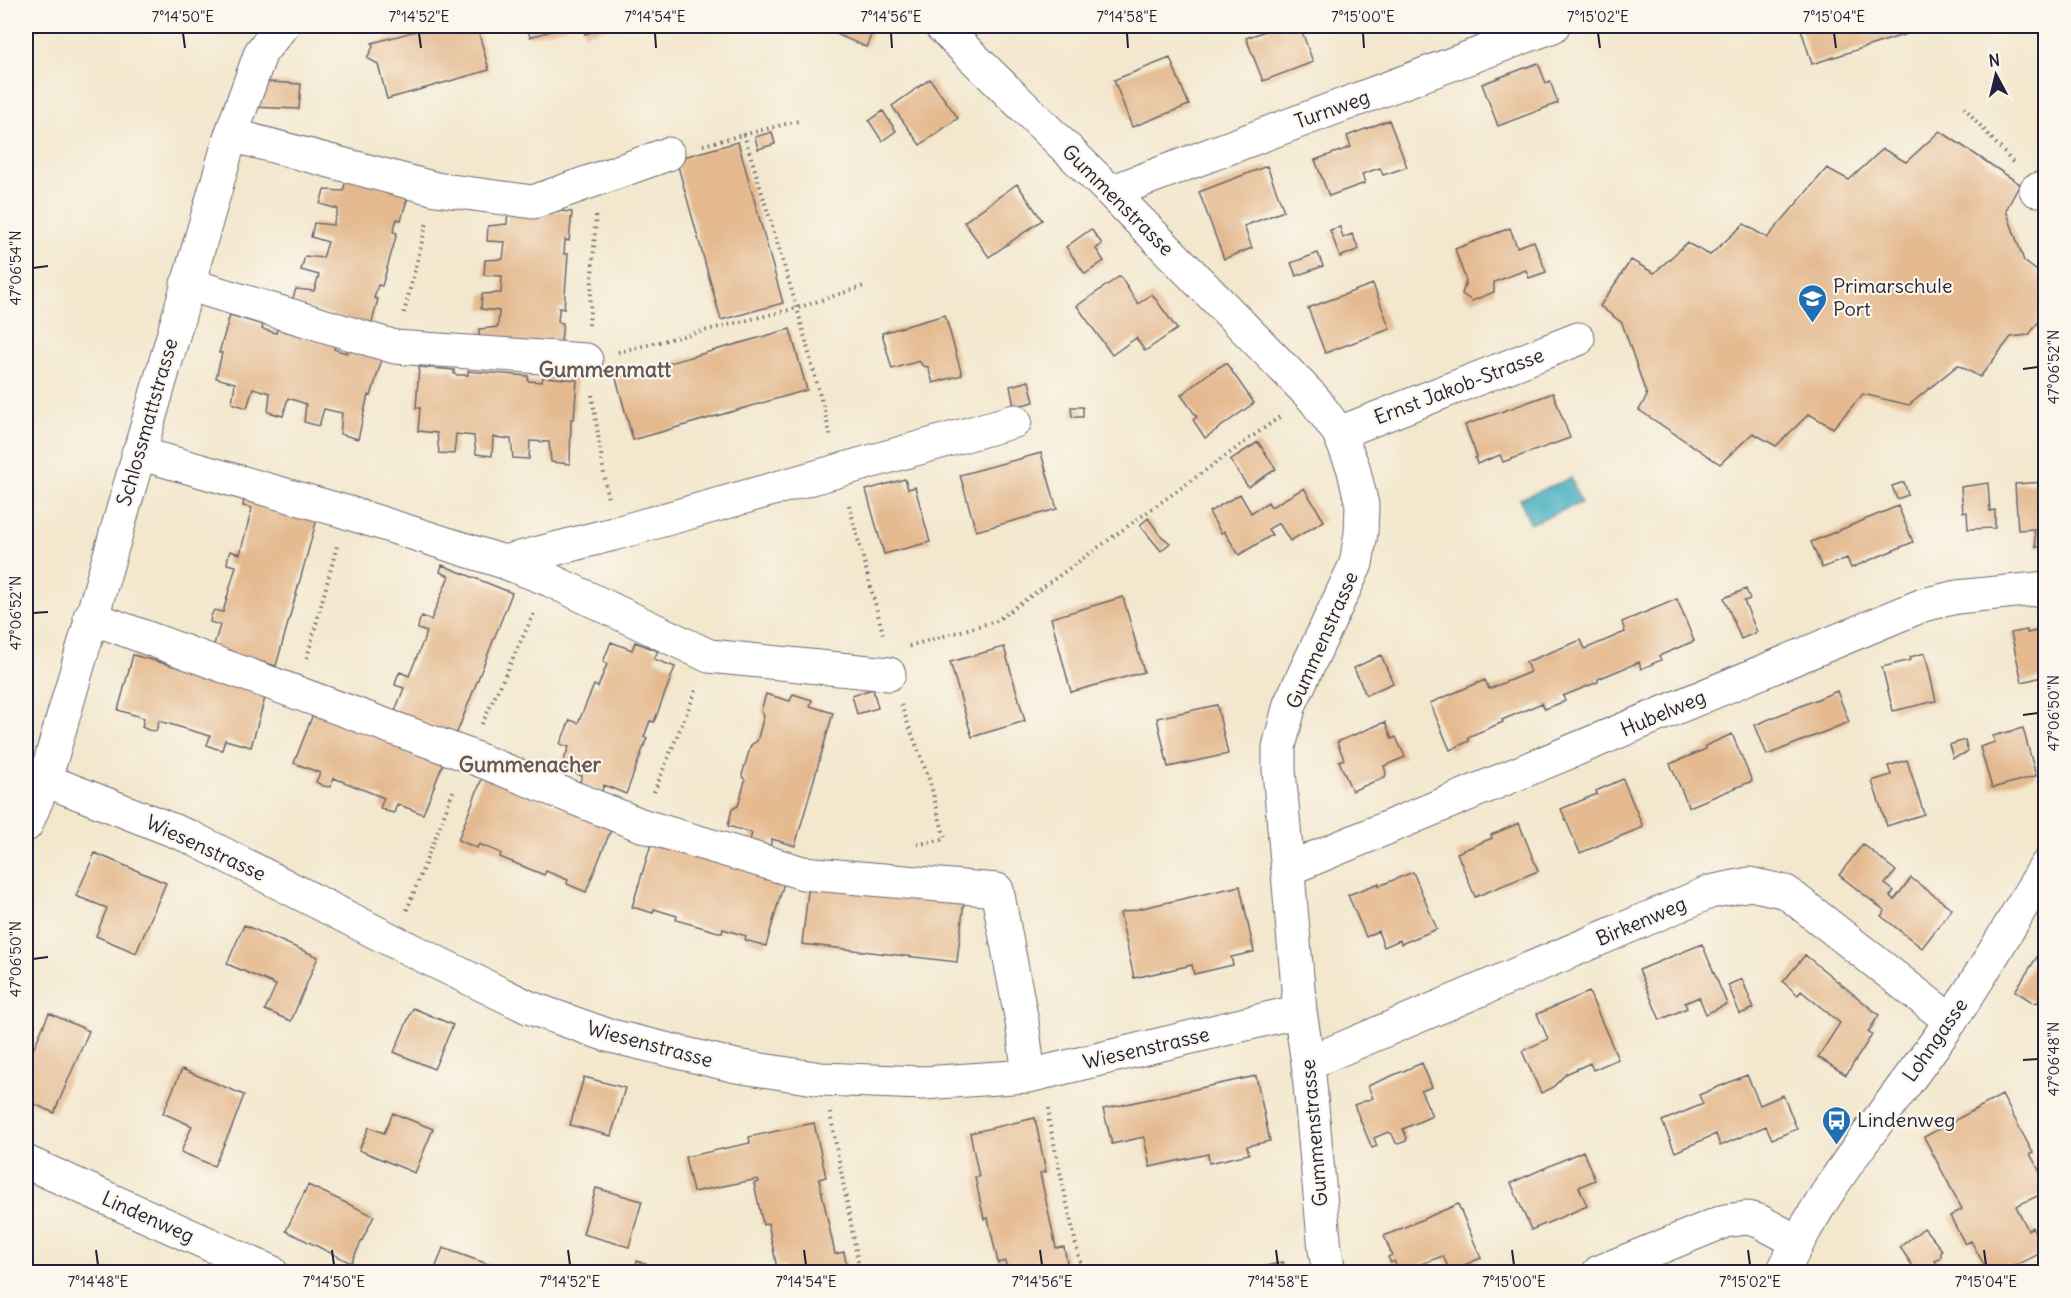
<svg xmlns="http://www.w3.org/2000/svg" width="2071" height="1298" viewBox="0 0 2071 1298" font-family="Delius,sans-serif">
<rect width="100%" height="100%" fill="#fbf7ec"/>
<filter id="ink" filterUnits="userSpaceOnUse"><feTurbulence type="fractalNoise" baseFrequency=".0167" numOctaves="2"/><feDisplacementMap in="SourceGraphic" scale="12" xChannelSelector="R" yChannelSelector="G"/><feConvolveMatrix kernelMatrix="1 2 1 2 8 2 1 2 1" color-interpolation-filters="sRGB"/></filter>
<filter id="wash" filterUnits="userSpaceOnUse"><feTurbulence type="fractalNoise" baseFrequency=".008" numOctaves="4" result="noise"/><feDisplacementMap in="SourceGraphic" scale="24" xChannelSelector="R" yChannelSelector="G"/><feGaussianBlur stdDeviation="1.35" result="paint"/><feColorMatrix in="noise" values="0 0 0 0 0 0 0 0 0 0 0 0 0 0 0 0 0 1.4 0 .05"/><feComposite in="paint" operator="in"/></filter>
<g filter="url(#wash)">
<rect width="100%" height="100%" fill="#f3e7cd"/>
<path fill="#41acc0" stroke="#32677e" stroke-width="1.5" d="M1571 478 1581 503 1530 524 1520 499Z"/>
<g id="blocks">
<path fill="#e4b98f" d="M434 26H477L489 70 387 99 378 64 367 58 373 47 372 43Z
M527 26H570L530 37Z
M582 26H613L585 34Z
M840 26H875L866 47 836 34Z
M1269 26H1300L1313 62 1263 81 1246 38 1271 29Z
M1800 26H1932L1812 64Z
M1170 58 1189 105 1132 127 1114 80Z
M1538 63 1546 83 1550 81 1558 103 1498 126 1482 84Z
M930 79 958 118 920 145 892 106Z
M254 81 301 84 299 109 251 107Z
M883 111 896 131 882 141 869 121Z
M1389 120 1407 167 1383 175 1380 168 1362 174 1365 183 1329 196 1315 160 1351 147 1347 136Z
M1940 131 2020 184 2006 210 2024 261 2046 278V311L2029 335 2011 337 1980 377 1958 365 1909 405 1863 394 1833 428 1809 414 1776 446 1753 433 1720 464 1639 410 1647 396 1622 323 1600 306 1631 260 1654 273 1687 243 1710 255 1744 224 1767 238 1827 168 1849 180 1883 149 1906 162Z
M772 132 775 144 758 149 755 137Z
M738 142 783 303 721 320 676 159Z
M1267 166 1284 211 1244 226 1252 248 1224 259 1199 192Z
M347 176 409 193 401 220 397 219 393 232 397 233 382 286 378 285 376 292 374 298 378 299 371 326 291 303 296 289 314 291 319 275 301 270 305 256 323 258 328 242 311 237 314 223 333 225 338 209 320 204 324 190 343 191Z
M1017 184 1042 220 989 257 964 222Z
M508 207 572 212 569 241 565 240 564 254H568L564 309 559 308V312L558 322 563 323 560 351 479 344V329L498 327 499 311 481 309 482 294 501 293 502 276 484 275 485 260 503 259 505 242 487 241 488 226 507 224Z
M1340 227 1343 238 1352 234 1359 249 1340 257 1330 230Z
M1510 228 1517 247 1534 241 1546 272 1529 278 1526 270 1494 282V292L1472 301 1462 294 1466 281 1455 249Z
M1091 229 1102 244 1096 249 1104 261 1085 274 1066 247Z
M1318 253 1323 266 1296 276 1291 263Z
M1120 276 1138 304 1152 294 1177 329 1145 351 1136 338 1112 355 1077 306Z
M1373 284 1390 329 1325 353 1308 308Z
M230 315 263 325 262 329 276 333 277 329 335 345 334 349 340 351 347 353 348 349 382 359 371 396 368 395 358 439 340 434 342 413 324 409 319 426 304 422 306 404 288 398 283 416 268 412 270 393 253 388 247 408 232 403 235 383 216 378 222 353H219Z
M945 315 962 375 933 383 928 367 923 366 919 361 892 369 882 333Z
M790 329 807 390 633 440 616 378Z
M1226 363 1254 403 1205 438 1193 420 1197 417 1181 395 1209 373Z
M419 367 454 370V374L457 375H468V371L528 376V381L542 382 543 377 577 380 574 419H571L570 464 551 462 549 442 530 441 529 459 513 458 511 439 493 437 492 456 476 454 474 436 456 434 454 454 439 453 437 433 418 431 420 408H416Z
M1029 381 1034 402 1014 407 1010 386Z
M1553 393 1570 438 1503 462 1500 455 1477 464 1475 458 1477 457 1465 425Z
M1071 407H1083V417H1072Z
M1258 442 1276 469 1248 487 1230 460Z
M1041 453 1057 509 976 531 960 475Z
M905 479 908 489 915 487 930 542 884 554 866 490Z
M1904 482 1908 495 1897 499 1892 486Z
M2046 482V546L2036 547 2034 529 2018 530 2015 484Z
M1988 483 1990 511 1995 510V528L1968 529 1967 512H1963L1961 487Z
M1304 488 1324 521 1290 541 1279 523 1268 529 1272 535 1239 555 1224 531 1221 533 1209 512 1240 494 1251 513 1268 502 1271 507Z
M244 498 317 519 276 666 213 648 220 625 210 622 211 616 214 610 223 612 236 566 227 564 228 557 230 551 240 554 252 508 243 506Z
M1898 506 1913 542 1851 568 1847 558 1822 568 1811 542Z
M1148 518 1160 535 1170 543 1161 551 1140 525Z
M442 565 512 593 456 735 395 711 404 688 395 685 397 677 400 672 409 676 427 632 418 629 419 622 422 616 431 620 449 576 440 572Z
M1746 589 1750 599 1744 601 1757 632 1741 639 1724 598Z
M1123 597 1144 672 1071 692 1051 618Z
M1677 599 1694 641 1659 656 1661 660 1641 669 1639 662 1598 679V682L1563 696 1565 701 1545 709 1542 703 1502 720 1503 722 1468 737 1469 741 1450 750 1430 703 1485 680 1489 689 1530 672 1526 662 1581 640 1585 649 1625 632 1622 622Z
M2046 629V676L2022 682 2011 633 2027 630V633Z
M611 642 632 650 635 642 658 651 654 659 675 667 654 722 650 721 644 737 647 738 626 794 604 785 601 793 579 784 582 776 561 767 569 747 560 744 570 720 578 723 594 685 598 687 607 664 603 662Z
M1004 647 1025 721 972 737 950 662Z
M1925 653 1936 701 1893 711 1882 667 1911 660 1910 657Z
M133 655 267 691 251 747 225 740 222 750 214 748 207 745 210 736 159 721 156 731 148 730 142 727 144 718 118 710Z
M1381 655 1393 683 1366 695 1354 668Z
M873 689 878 708 857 714 852 695Z
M1837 691 1849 722 1767 755 1755 725Z
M766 694 790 701 793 694 812 700 810 706 833 713 795 846 772 839 770 846 750 840 752 833 728 826 732 809 738 806 745 781 742 775 751 745 757 741 764 716 761 711Z
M1217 705 1228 754 1168 767 1157 718Z
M315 709 445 759 423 814 397 804 394 813 386 811 380 808 384 798 334 778 330 787 323 786 316 782 320 773 294 763Z
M1385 722 1392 739 1396 737 1405 757 1384 766 1386 773 1385 777 1352 791 1339 761 1344 759 1337 742Z
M2023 728 2036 776 1992 788 1980 747 1995 742 1993 736Z
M1732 734 1752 781 1689 807 1670 764 1706 749 1705 746Z
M1965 740 1968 752 1953 758 1949 745Z
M1907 760 1924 814 1887 826 1872 781 1891 775 1888 766Z
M483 776 612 827 586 892 567 884 568 880 546 871 544 875 500 857 501 853 479 844 477 848 458 840Z
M1623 779 1643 827 1580 853 1561 809 1597 794 1596 791Z
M1519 823 1538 871 1475 897 1457 853 1492 838 1491 835Z
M652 841 785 879 766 946 745 940 746 936 723 929 722 933 676 920 677 916 654 909 653 913 632 907Z
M1863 844 1896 871 1885 884 1894 891 1890 896 1894 900 1911 878 1952 909 1922 948 1881 916 1885 911 1839 875Z
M95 853 166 883 136 953 96 936 107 908 76 896Z
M1413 872 1437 929 1401 944 1400 940 1384 947 1378 931 1366 937 1348 895 1379 883V886Z
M809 883 964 901 957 962 802 944Z
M1240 886 1254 952 1231 957 1233 965 1194 974 1192 965 1134 978 1120 913Z
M244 925 318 957 291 1021 265 1010 276 985 227 964Z
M2046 943V1000L2034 1003 2015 991Z
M1702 944 1727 1004 1706 1014 1699 997 1685 1003 1687 1008 1660 1020 1639 970Z
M1805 955 1879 1015 1868 1032 1872 1035 1846 1075 1818 1057 1840 1023 1801 991 1798 995 1783 982Z
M1742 979 1754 1008 1740 1014 1728 985Z
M1589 992 1618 1059 1593 1070 1590 1063 1566 1074 1552 1088 1541 1093 1522 1051 1548 1039 1537 1014Z
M413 1008 453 1025 434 1069 394 1052Z
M49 1013 89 1031 54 1113 26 1100V1060L29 1059Z
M1422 1063 1432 1087 1421 1091 1432 1116 1403 1129 1407 1138 1406 1141 1399 1144 1396 1143 1392 1134 1388 1132 1374 1138 1377 1146 1372 1148 1354 1105 1373 1098 1368 1086Z
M182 1069 244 1095 232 1127 214 1166 181 1152 192 1126 163 1113Z
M1747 1075 1760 1105 1783 1095 1797 1129 1772 1139 1766 1126 1720 1146 1716 1134 1675 1152 1662 1121 1703 1104 1699 1095Z
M1256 1076 1270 1141 1247 1146 1249 1154 1209 1163 1208 1154 1150 1167 1144 1137 1112 1144 1103 1109Z
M584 1077 625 1088 611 1136 570 1125Z
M2002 1095 2033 1153 2030 1154 2046 1183V1192L2016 1206 2028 1230 2032 1227 2045 1251 2003 1272H1988L1971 1241 1965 1244 1950 1216 1962 1209 1924 1137Z
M393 1113 433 1129 415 1173 359 1150 369 1127 384 1133Z
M1035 1118 1046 1172 1040 1173 1056 1248 1064 1247 1069 1272H1008L1005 1261 998 1263 988 1218 984 1219 975 1177H979L970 1133Z
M814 1123 826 1177 819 1179 835 1254 844 1252 848 1272H786L785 1266 777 1268 768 1223 763 1225 754 1183 759 1182 758 1179 693 1192 685 1157 750 1143 749 1137Z
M1583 1151 1595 1180 1579 1187 1587 1206 1531 1230 1511 1183Z
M308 1185 374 1216 351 1263 286 1231Z
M596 1188 642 1201 629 1247 583 1234Z
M1458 1204 1481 1258 1450 1271 1443 1256 1399 1272 1394 1261 1391 1263 1388 1257 1392 1255 1384 1236Z
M1924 1228 1942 1250 1940 1259 1935 1261 1941 1272H1913L1916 1271 1900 1247Z
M443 1248 510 1272H434Z
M637 1261 670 1270 669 1272H634Z
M1283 1262 1285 1272H1242Z"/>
</g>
</g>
<g filter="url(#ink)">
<use href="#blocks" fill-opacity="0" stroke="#6b676e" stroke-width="1.5"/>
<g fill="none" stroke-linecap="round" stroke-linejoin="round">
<defs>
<path id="minor" d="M941 26 1111 192 1314 399 1339 433 1353 467 1362 505 1361 533 1356 564 1290 704 1279 747V770L1300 1011 1308 1063 1325 1250 1329 1272
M231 135 436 189 533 202 668 154
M2036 190 2046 187
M1111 192 1553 26
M187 284 395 347 586 360
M1339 433 1578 339
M138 453 346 512 504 562 550 580 709 656 889 674
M504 562 613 534 1015 421
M90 617 467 755 641 825 803 873 997 890 1022 1022 1029 1076
M45 780 190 837 395 942 528 1007 607 1035 736 1066 821 1079 923 1083 1029 1076 1300 1011
M26 825 45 780 231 135 261 52 282 26
M1288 869 1923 605 1957 597 2046 588
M1308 1063 1710 892 1750 884 1786 892 1951 1021
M26 1162 271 1272
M1599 1272 1725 1221 1747 1218 1759 1221 1798 1242
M1783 1272C1825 1181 1893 1105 1950 1022 1984 972 2014 918 2046 866"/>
</defs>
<use href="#minor" stroke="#6b676e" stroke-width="35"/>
<path stroke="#6b676e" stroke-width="4" stroke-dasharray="1.5 4.5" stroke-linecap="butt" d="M1964 107 2014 164
M744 134 797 308 831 437
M703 145 798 121
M404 313 427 222
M589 325 596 216
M618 352 797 308 864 286
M592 395 608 500
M849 505 884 637
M909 646 996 621 1281 416
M307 658 337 546
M901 705 930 782 945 839 915 845
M482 724 535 611
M654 792 697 688
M407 910 454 789
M1049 1108V1121L1082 1272
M830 1113 860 1272"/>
<use href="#minor" stroke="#fff" stroke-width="33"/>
</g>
</g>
<path fill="none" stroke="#22223b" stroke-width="2" d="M183 33 185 48M419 33 421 48M655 33 656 48M891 33 892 48M1127 33 1128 48M1363 33 1364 48M1598 33 1600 48M1834 33 1836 48M33 268 48 266M2023 369 2038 367M33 613 48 612M2023 715 2038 713M33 959 48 957M2023 1060 2038 1059M96 1250 98 1265M332 1250 334 1265M568 1250 570 1265M804 1250 806 1265M1040 1250 1042 1265M1276 1250 1278 1265M1512 1250 1514 1265M1748 1250 1750 1265M1984 1250 1986 1265"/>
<defs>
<symbol id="school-pin" viewBox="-11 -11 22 30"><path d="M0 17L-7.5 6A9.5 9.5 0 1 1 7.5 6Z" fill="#1f6fb2" stroke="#fbf7ec"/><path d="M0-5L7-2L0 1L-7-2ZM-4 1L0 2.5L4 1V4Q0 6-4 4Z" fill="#fff"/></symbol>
<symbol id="bus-pin" viewBox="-11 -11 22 30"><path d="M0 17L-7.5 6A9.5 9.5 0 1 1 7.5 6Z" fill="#1f6fb2" stroke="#fbf7ec"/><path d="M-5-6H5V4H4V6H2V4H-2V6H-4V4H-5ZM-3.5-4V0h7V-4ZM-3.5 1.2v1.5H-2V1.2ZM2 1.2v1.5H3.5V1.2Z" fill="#fff"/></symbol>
</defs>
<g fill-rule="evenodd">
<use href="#school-pin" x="1796" y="282" width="33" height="45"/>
<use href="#bus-pin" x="1820" y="1104" width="33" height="45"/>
</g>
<g text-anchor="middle" stroke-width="4.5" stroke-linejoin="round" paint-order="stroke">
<g font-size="20" fill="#22223b" stroke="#fbf7ec">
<text transform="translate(1332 109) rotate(-20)" y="7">Turnweg</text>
<text transform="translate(1118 200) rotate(45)" y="7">Gummenstrasse</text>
<text transform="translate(1459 386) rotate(-21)" y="7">Ernst Jakob-Strasse</text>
<text transform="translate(147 422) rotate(-74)" y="7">Schlossmattstrasse</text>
<text transform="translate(1322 640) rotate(-66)" y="7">Gummenstrasse</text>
<text transform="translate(1663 713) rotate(-23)" y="7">Hubelweg</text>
<text transform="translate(206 848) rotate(25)" y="7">Wiesenstrasse</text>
<text transform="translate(1641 921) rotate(-23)" y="7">Birkenweg</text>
<text transform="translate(1935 1040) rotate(-55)" y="7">Lohngasse</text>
<text transform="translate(650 1044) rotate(15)" y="7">Wiesenstrasse</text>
<text transform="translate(1146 1048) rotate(-13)" y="7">Wiesenstrasse</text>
<text transform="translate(1314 1133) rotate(-95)" y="7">Gummenstrasse</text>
<text transform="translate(148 1217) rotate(24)" y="7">Lindenweg</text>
</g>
<g font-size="20" fill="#22223b" stroke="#fbf7ec" text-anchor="start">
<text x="1833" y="293">Primarschule<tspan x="1833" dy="23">Port</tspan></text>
<text x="1857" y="1127">Lindenweg</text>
</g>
<g font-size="21" font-weight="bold" fill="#665758" stroke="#fbf7ec">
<text x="605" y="377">Gummenmatt</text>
<text x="530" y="772">Gummenacher</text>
</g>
</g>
<rect width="2071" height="1298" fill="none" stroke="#fbf7ec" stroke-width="66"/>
<g transform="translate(1996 75) rotate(353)" stroke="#fbf7ec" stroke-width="4.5" paint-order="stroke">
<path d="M0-4.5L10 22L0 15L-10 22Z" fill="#22223b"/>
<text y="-9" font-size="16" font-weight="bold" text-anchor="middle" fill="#22223b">N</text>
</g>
<rect x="33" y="33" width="2005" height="1232" fill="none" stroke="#22223b" stroke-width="2"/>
<g font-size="15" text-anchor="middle" fill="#22223b">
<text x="183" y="22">7°14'50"E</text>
<text x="419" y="22">7°14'52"E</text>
<text x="655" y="22">7°14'54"E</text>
<text x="891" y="22">7°14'56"E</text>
<text x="1127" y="22">7°14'58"E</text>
<text x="1363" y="22">7°15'00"E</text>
<text x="1598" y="22">7°15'02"E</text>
<text x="1834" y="22">7°15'04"E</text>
<text transform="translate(16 268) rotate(-90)" y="5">47°06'54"N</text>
<text transform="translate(2054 367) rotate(-90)" y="5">47°06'52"N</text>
<text transform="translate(16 613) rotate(-90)" y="5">47°06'52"N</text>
<text transform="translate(2054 713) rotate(-90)" y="5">47°06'50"N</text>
<text transform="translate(16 959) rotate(-90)" y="5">47°06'50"N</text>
<text transform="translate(2054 1059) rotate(-90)" y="5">47°06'48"N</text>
<text x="98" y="1287">7°14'48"E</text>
<text x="334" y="1287">7°14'50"E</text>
<text x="570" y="1287">7°14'52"E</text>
<text x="806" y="1287">7°14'54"E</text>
<text x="1042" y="1287">7°14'56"E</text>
<text x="1278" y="1287">7°14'58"E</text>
<text x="1514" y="1287">7°15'00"E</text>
<text x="1750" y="1287">7°15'02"E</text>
<text x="1986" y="1287">7°15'04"E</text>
</g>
</svg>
